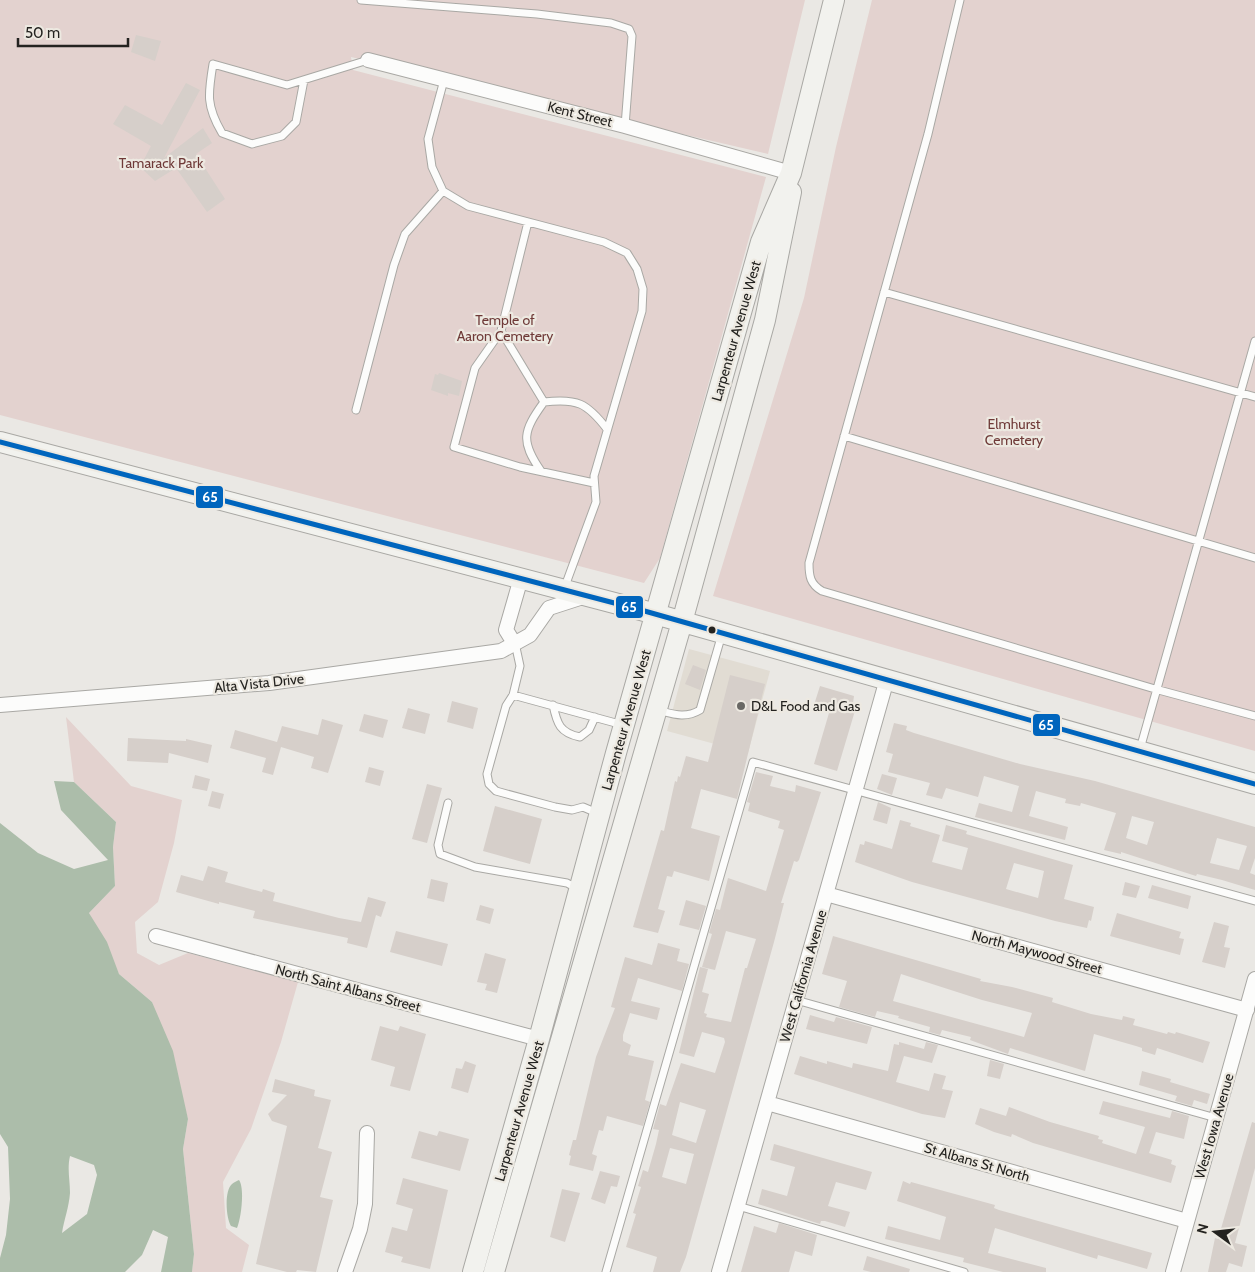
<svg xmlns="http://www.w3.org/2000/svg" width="1255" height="1272" viewBox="0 0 1255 1272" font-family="Cabin,sans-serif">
<rect width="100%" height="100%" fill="#eae8e4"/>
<path fill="#e1dcd3" d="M689 649 770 671 748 753 667 731Z"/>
<path fill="#e3d2cf" d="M0 0H805L768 154 351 57 353 70 766 177 660 558 644 583 0 415Z
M872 0H1255V751L713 596 804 298 836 147Z
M66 717 131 786 182 800 174 843 158 902 135 922 137 953 159 965 188 953 298 982 281 1042 251 1129 223 1182 226 1228 249 1245 242 1272H192L194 1254 183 1149 188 1119 152 1002 119 974 89 913 115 886 113 847 116 822 74 782Z"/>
<path fill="#acbdaa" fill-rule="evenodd" d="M54 781 74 782 116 822 113 847 115 886 89 913 107 942 119 974 152 1002 173 1051 188 1119 183 1149 194 1254 192 1272H161L168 1237 153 1230 142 1255 125 1272H0V1258L6 1235 10 1199 8 1147 0 1134V823L38 853 74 869 108 860 61 810ZM70 1156 94 1165 97 1175 87 1214 62 1233C64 1220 69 1207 70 1193 70 1180 67 1169 70 1156Z
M239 1180C245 1188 241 1219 237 1228L231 1226C226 1218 224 1191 232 1184 234 1182 237 1181 239 1180Z"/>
<path fill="#d6cfca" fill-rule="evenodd" d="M136 35 161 41 155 61 131 52Z
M186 83 200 90 164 158 203 128 212 143 196 154 225 199 207 212 176 168 155 181 140 167 151 146 113 124 125 105 162 125Z
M439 373 462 381 459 396 448 393V396L431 390 435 374 438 375Z
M693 665 706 670 700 690 685 684Z
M730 675 765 684 737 799 701 789 691 828 720 836 709 881 674 871 672 877 667 876 658 909 665 911 658 933 633 927 661 830 664 831 675 781 677 782 678 776 680 777 686 756 708 762Z
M820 686 854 696 853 703 857 704 837 771 814 764 829 713 813 708Z
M452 701 478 708 473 729 447 722Z
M408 708 430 714 425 734 402 728Z
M364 714 388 720 383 738 359 731Z
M322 719 343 725 328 773 311 768 314 757 281 747 273 775 262 772 266 758 230 748 235 730 277 742 282 726 318 735Z
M894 723 907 726 906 730 914 733 1020 764 1095 781 1255 827V858L1250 873 1255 875V890L1222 880 1197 874 1196 876 1121 852V854L1104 850 1116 813 1081 803 1080 806 1065 803 1066 799 1036 791 1029 816 1068 827 1065 840 975 817 979 803 1012 812 1019 786 984 776 978 797 946 788 942 799 926 795 930 783 888 772 893 754 886 752ZM1132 816 1154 822 1147 845 1126 838ZM1217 838 1247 846 1239 870 1210 863Z
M128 738 186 741V739L212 745 208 763 169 753 168 763 127 761Z
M369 767 384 771 380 786 365 782Z
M756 772 773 776 770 786 795 792 796 785 821 792 799 860 797 862 794 861 781 903H784L774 942 686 1257 680 1272H653L657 1257 626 1247 636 1214 633 1213 641 1187 638 1186 643 1170 648 1172 656 1144 659 1130 653 1129 660 1104 666 1106 681 1063 715 1073 725 1042 724 1038 702 1032 694 1057 679 1053 700 967 708 969 702 992 709 994 704 1013 707 1014 706 1017 731 1022 745 968H747L756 939 726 931 715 970 702 967 712 934 709 933 716 909 720 910 728 878 766 891 784 830 778 828 780 821 748 811 750 803 747 802ZM680 1102 706 1110 696 1143 672 1135ZM670 1148 694 1154 686 1184 662 1177Z
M882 774 897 778 892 795 877 789Z
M195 775 210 779 207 791 192 788Z
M427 784 442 788 427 843 412 839Z
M212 791 224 794 220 809 208 806Z
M878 802 891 808 887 824 873 820Z
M495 806 542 819 530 864 483 851Z
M900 820 911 823 910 826 940 835 932 862 962 870 968 848 942 841 946 825 967 831 966 834 1073 865 1064 899 1094 907 1091 921 1089 920 1087 928 1055 921 912 882 855 862 860 844 864 845 865 841 892 849ZM1014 863 1044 871 1038 898 1006 889Z
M208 866 228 872 225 882 262 892 263 889 275 893 273 901 339 918 361 922 368 897 386 902 381 917 376 915 367 948 347 943 348 938 253 918 255 911 219 902V904L176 892 181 875 203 881Z
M431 879 448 883 444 902 427 898Z
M1125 882 1140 886 1136 898 1122 895Z
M1152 885 1191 896 1188 909 1148 898Z
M686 900 706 906 699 930 679 925Z
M480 905 494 909 490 924 476 920Z
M1117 913 1181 932 1179 938 1184 939 1180 955 1110 936Z
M1214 922 1229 926 1224 947 1230 948 1225 968 1202 962Z
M396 931 448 944 442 966 390 952Z
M833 936 981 979 980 981 1012 987 1053 998 1052 1002 1091 1014 1122 1020 1123 1016 1135 1019 1133 1025 1167 1034 1168 1032 1175 1034 1176 1032 1210 1042 1203 1063 1157 1048 1155 1055 1142 1051V1048L1136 1046 1094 1034 1085 1071 1010 1048 1008 1054 970 1040 971 1037 942 1030 940 1035 929 1032 930 1027 898 1018 899 1016 877 1011 875 1017 839 1007 847 981 822 974ZM901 974 982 1000 1032 1013 1024 1037 893 1001Z
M658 943 680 949 677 961 689 964 682 991 638 978 631 1001 660 1008 657 1020 630 1013 623 1035V1041L631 1045 628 1055 654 1061 645 1100 650 1102 643 1126 607 1116 603 1131 599 1130 592 1154 597 1156 593 1171 569 1165 571 1156 569 1155 573 1140H576L596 1057 615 1008 611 1007 625 957 652 965Z
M485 953 506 959 497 993 485 990 487 984 477 982Z
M810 1015 834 1022 836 1017 872 1027 867 1044 806 1029Z
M380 1026 398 1031 400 1026 426 1034 410 1091 390 1086 395 1067 371 1060Z
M899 1042 924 1049 926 1042 938 1045 932 1063 904 1056 896 1082 929 1091 934 1073 946 1076 942 1089 953 1091 945 1118 922 1114 794 1074 800 1056 827 1064V1061L852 1068 853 1063 888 1071 894 1044 899 1045Z
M990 1060 1004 1064 1000 1079 987 1076Z
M465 1061 476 1065 468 1093 451 1088 456 1068 462 1069Z
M1142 1071 1171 1079 1170 1082 1210 1094 1207 1104 1194 1100 1192 1106 1175 1101 1177 1096 1139 1085Z
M275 1079 315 1090 314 1096 331 1100 318 1148 332 1152 320 1197 333 1200 316 1272 297 1270 296 1272H287L256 1264 287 1126 272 1121 268 1114 287 1095 272 1092Z
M1103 1101 1170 1118 1172 1111 1189 1116 1184 1139 1156 1132 1149 1153 1172 1160 1171 1164 1176 1166 1171 1183 1033 1143 1012 1134 1011 1137 994 1132 975 1124 980 1108 1006 1116 1009 1107 1050 1122 1099 1136 1098 1139 1103 1140 1102 1143 1136 1154 1145 1127 1099 1114Z
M1252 1122 1255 1123V1168L1235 1243 1247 1246 1242 1267 1229 1263 1226 1272H1208L1215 1238 1218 1239Z
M419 1131 437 1136 439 1131 469 1139 460 1171 411 1158Z
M774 1144 872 1172 866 1190 836 1182 828 1206 850 1212 845 1227 825 1221H821L820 1224 758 1204 762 1189 787 1196 795 1167 770 1160Z
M600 1171 620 1176 617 1187 611 1186 605 1204 591 1199Z
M403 1178 448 1190 430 1269 401 1262 403 1257 385 1252 392 1227 407 1231 413 1209 396 1204Z
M903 1181 910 1184 911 1182 995 1205 994 1208 999 1210 1152 1253 1147 1269 1098 1255 1097 1259 995 1228 988 1253 1046 1268V1272H1003L963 1262 964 1258 885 1239 888 1226 940 1240 946 1217 897 1201Z
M562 1189 580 1193 565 1242 550 1237Z
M779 1223 817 1235 812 1256 795 1251 789 1272H741L754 1226 776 1233Z
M867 1256 910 1269 909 1272H871L863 1270Z"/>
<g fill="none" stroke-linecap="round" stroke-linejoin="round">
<defs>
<path id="lane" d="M361 0 537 14 611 23 629 29 632 36 625 126
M960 0 928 134 809 563C809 576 810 584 822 591L1155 689 1255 716
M304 80 296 122 282 136 252 144 222 133C206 106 208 94 213 64L287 85 368 60
M444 80 428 139 432 167 443 191 468 206 604 242 627 253 637 269 643 289 642 311 594 476 596 502 564 589
M528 222 501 331 475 368 454 447 520 467 594 483
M884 292 1255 397
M501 331 544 402
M356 410 394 265 405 234 443 191
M844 436 1255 558
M541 471C520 441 523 431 544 402 577 398 587 403 607 429
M515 643 520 666 513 695 623 725
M513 695 506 706 487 774 489 784 496 791 555 807 572 810 583 807 597 813
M553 705C557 724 560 733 580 737L589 730 595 717
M657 710C673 714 685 719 700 710L722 634
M1140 749 1255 341
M448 803 438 845 440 854 475 867 567 883 578 889
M796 1000 1216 1118
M738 1206 964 1272
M606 1272 753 762 1255 901"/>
<path id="street" d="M368 60 625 126 791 173
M514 643 506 630 521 578
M0 705 269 683 501 651 530 635 549 608 586 596
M826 894 1247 1010
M156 936 539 1039
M767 1103 1187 1221
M345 1272 360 1229 365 1204 367 1133
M719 1272 887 679
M1173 1272 1255 979"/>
<path id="secondary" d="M0 442 641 610 1255 784
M473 1272 539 1039 616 753 761 242 791 173 834 0
M494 1272 682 622 765 320 791 192"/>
</defs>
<use href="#lane" stroke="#a9a8a4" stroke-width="9"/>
<use href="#street" stroke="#a9a8a4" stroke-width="16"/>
<use href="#secondary" stroke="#a9a8a4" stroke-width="22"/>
<use href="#lane" stroke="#fcfcfb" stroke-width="7"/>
<use href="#street" stroke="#fcfcfb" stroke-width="14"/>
<use href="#secondary" stroke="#f2f2ee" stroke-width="20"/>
<defs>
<path id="bus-1" d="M0 442 641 610 1255 784"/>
</defs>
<use href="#bus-1" stroke="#ede9e1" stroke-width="9"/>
<use href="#bus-1" stroke="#0065bd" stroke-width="5"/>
</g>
<circle fill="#242320" stroke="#ede9e1" stroke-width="2" cx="712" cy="630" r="4.5"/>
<circle fill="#696865" stroke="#ede9e1" stroke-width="2" cx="741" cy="706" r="5"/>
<g text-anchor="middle" stroke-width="4.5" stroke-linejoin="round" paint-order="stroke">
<g font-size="14" fill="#242320" stroke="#ede9e1">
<text transform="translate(580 114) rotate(14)" y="5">Kent Street</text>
<text transform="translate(736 331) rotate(-74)" y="5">Larpenteur Avenue West</text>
<text transform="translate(259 683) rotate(-6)" y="5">Alta Vista Drive</text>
<text transform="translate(626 720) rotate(-74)" y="5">Larpenteur Avenue West</text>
<text transform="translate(1037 952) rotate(15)" y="5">North Maywood Street</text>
<text transform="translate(803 976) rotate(-74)" y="5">West California Avenue</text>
<text transform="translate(348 988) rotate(15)" y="5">North Saint Albans Street</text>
<text transform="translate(519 1111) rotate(-74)" y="5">Larpenteur Avenue West</text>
<text transform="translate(1214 1126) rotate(-74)" y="5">West Iowa Avenue</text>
<text transform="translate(977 1162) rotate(16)" y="5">St Albans St North</text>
</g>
<g font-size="14" fill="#6f3a38" stroke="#ede9e1">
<text x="161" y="168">Tamarack Park</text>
<text x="505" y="325">Temple of<tspan x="505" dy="16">Aaron Cemetery</tspan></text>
<text x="1014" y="429">Elmhurst<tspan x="1014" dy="16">Cemetery</tspan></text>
</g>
<g font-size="14" fill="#242320" stroke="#ede9e1" text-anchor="start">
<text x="751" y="711">D&amp;L Food and Gas</text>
</g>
</g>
<g stroke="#ede9e1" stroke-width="2">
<rect x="195" y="485" width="29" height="24" rx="5" fill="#0065bd"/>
<rect x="615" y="595" width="29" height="24" rx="5" fill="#0065bd"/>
<rect x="1032" y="713" width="29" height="24" rx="5" fill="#0065bd"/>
</g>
<g font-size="14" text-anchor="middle" font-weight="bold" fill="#fff">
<text x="210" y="502">65</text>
<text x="629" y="612">65</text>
<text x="1046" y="730">65</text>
</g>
<g transform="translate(1215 1232) rotate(285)" stroke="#ede9e1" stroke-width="4" paint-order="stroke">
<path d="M0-4L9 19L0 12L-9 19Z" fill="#242320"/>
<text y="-8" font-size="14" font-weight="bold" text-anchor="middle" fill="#242320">N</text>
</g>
<path d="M18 38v8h110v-8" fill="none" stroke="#242320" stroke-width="2.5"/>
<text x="25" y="38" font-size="15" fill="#242320" stroke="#ede9e1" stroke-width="4" paint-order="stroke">50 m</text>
</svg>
